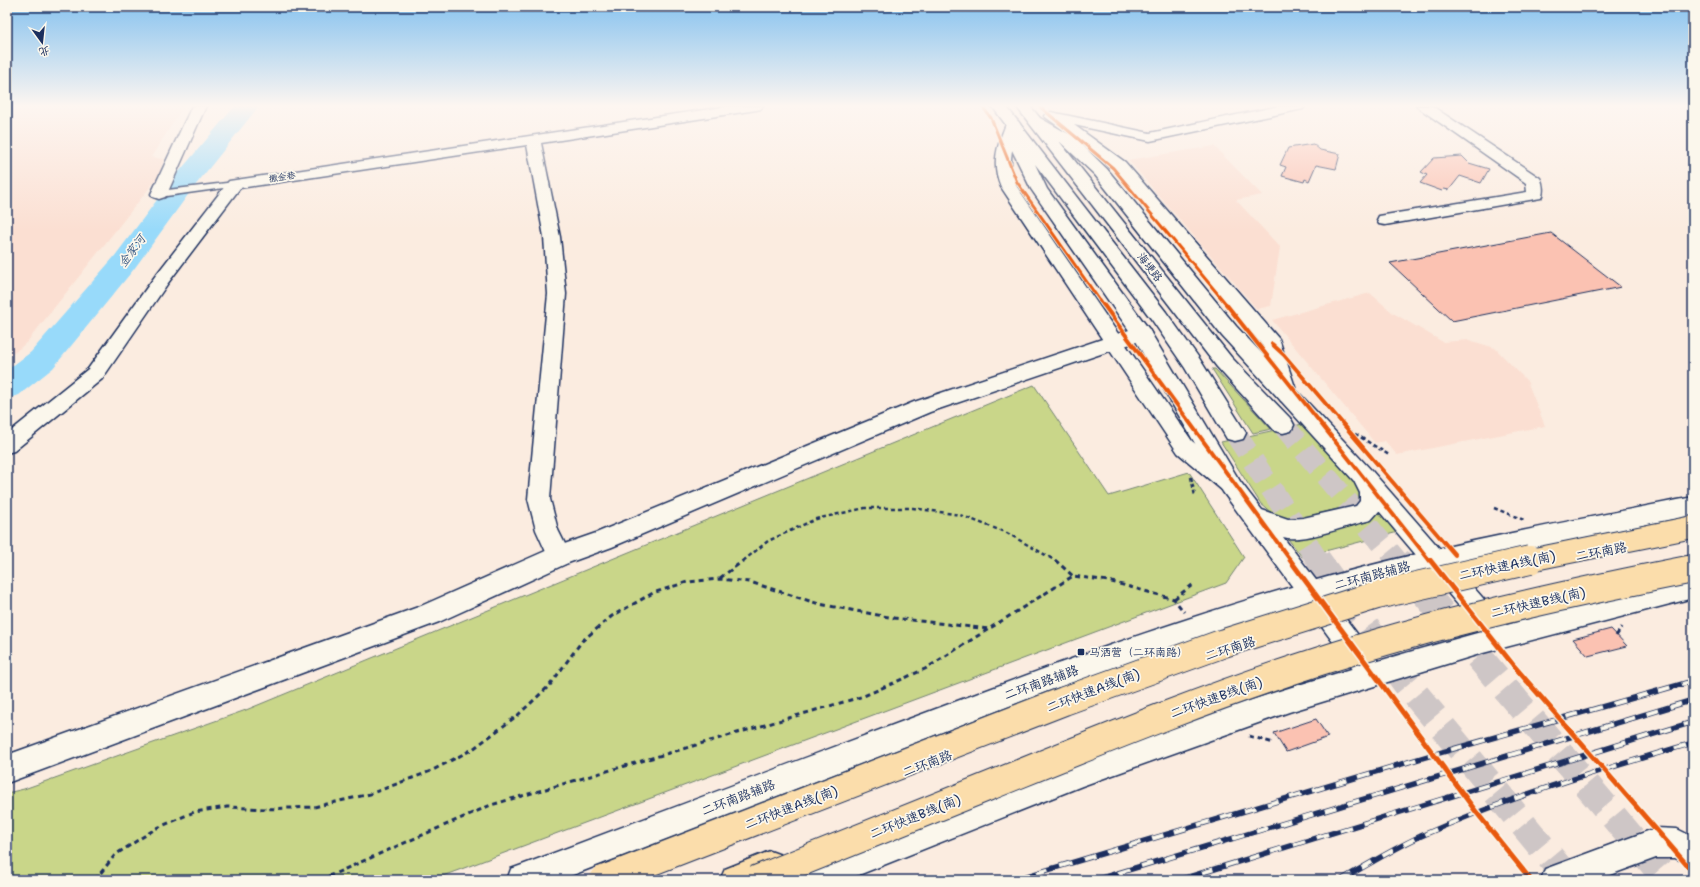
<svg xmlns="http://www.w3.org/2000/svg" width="1700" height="887" viewBox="0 0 1700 887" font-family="'Shantell Sans','LXGW WenKai TC',sans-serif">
<rect width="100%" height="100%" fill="#fbece0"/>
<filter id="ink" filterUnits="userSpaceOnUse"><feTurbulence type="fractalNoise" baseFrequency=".025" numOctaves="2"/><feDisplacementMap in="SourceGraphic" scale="8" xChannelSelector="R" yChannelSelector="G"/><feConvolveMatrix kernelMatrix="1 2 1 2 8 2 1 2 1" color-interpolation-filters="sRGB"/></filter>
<g filter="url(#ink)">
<path fill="#fbdfd2" d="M7 106H184L151 157 164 159 158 177 27 342 7 359Z
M1214 146 1262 195 1236 200 1280 247 1271 306 1257 309 1128 160Z
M1370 293 1393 313 1443 342 1469 340 1495 348 1527 381 1545 426 1397 455 1385 441 1375 443 1272 320Z"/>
<path fill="#c9d689" stroke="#728274" d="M1212 369H1215L1271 429 1253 433Z
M1034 385 1109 496 1189 472 1244 557 1226 583 432 880H7V793L24 789 246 710Z
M1307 423 1362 487 1360 503 1291 521 1273 514 1261 504 1221 442Z
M1378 510 1402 531 1302 557 1285 535Z"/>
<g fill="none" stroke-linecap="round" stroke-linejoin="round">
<path fill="#98dafa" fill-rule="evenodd" d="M235 106H259L190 192 134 269 53 368 19 395 7 399V370L31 352 114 257 172 180Z"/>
</g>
<path fill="#fbc2b2" stroke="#1b2f5e" d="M1313 144 1320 150 1340 154 1336 169 1316 165 1309 181 1305 179 1304 182 1282 176 1286 167 1280 165 1288 148Z
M1462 156 1469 163 1489 169 1481 183 1460 176 1449 190 1444 189 1442 191 1420 183 1427 175 1421 172 1434 158Z
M1551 233 1621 287 1452 321 1390 263Z
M1611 629 1627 646 1588 656 1573 639Z
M1316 719 1328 737 1286 752 1274 733Z"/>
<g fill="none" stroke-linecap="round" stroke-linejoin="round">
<path stroke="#cec6c6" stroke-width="22" stroke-dasharray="22 11" stroke-linecap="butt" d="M1283 425 1397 561
M1235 433 1318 561"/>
<path stroke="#cec6c6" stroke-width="28" stroke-dasharray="28 14" stroke-linecap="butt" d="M1317 560 1406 683 1569 880
M1397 560 1667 880"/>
<defs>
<path id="service" d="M235 182H238V186L159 197 155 194 159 191Z"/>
<path id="minor" d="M192 106H206L167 194 165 197 159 199 153 197 151 194Z
M730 106H763L761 109 756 110 541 143 560 237 566 294 550 499 558 530 571 556 567 563 559 566 551 563 536 530 528 499 548 294 544 237 527 145 240 188 168 283 102 379 14 451 7 453V434L88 369 156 275 229 181Z
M1280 106H1305L1303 109 1298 110 1150 141 1074 125 1125 162 1279 339 1298 396 1295 401 1288 403 1281 401 1278 396 1263 346 1115 168 1044 116 1046 113 1051 112 1150 133Z
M1416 106H1432L1540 178C1543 183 1544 193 1541 198L1385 225 1379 224 1377 220 1379 216 1385 215 1527 192 1526 183Z
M1013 120 1018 121 1020 124C1012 146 1006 164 1017 187L1192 441 1238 478 1241 484 1238 490 1230 492 1222 490 1178 453 1001 187C991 164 997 146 1006 124L1008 121Z
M1693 497V515L1454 564 1359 588 1259 618 1048 691 560 880H507L511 869 522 865C651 816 780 767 909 719 1042 669 1176 619 1313 581 1438 545 1566 522 1693 497Z
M1693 578V598L1483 653 1289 712 1082 786 846 880H795L799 869C961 803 1125 739 1292 687 1424 646 1558 610 1693 578Z
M1656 828 1677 829 1693 837V867L1675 858H1656L1596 880H1541L1545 869Z"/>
<path id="tertiary" d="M1141 326 1148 328 1151 333 1148 338 930 412 612 547 568 563 439 622 7 783V755L421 606 550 549 596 533 914 402Z"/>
<path id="secondary" d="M992 106H1006L1166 312 1199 358 1246 433 1243 439 1235 441 1227 439 1185 368 1152 320 1035 164 1047 189 1148 328 1239 480 1262 510 1288 519 1303 518 1356 506 1360 501V493L1354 481 1222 336 1095 175 1059 141 1231 357 1291 419 1294 425 1291 431 1283 433 1275 431 1217 367 1016 106H1030L1040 118 1074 137 1107 169 1236 326 1372 471 1509 628 1513 636 1509 644 1500 647 1491 644 1379 511 1371 520 1363 522C1343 527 1302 543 1283 537L1381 665 1385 674 1381 683 1372 686 1363 683 1223 492 1133 336 1031 189 1011 148 1006 125Z"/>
<path id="primary" d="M770 851 781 855 785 866 781 877 774 880H720L725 869Z"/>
</defs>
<use href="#service" stroke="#1b2f5e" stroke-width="3"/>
<use href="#minor" stroke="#1b2f5e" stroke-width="3"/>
<use href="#tertiary" stroke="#1b2f5e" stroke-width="3"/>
<use href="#secondary" stroke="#1b2f5e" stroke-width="3"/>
<use href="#primary" stroke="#1b2f5e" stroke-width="3"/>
<path stroke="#1b2f5e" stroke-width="2.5" stroke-dasharray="4 3" stroke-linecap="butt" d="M1349 430 1389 455
M1191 477 1195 496
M1494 508 1524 520
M743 561 768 541 816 519 865 508H913L960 515 1007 533 1056 561"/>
<path stroke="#1b2f5e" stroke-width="3" stroke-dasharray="5 4" stroke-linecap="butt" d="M1055 560 1073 576
M720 578 744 560
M1174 599 1195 583
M1616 636 1622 627
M1249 736 1274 743
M95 880 115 855 155 829 194 812 227 807 266 809 314 807 370 794 431 771 473 749 518 715 550 685 582 641 612 616 653 593 687 582 719 579 750 582 819 604 894 618 989 629
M320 880 491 805 864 696 925 669 1073 576 1108 581 1174 599 1184 612"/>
<use href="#service" fill="#fbf7ec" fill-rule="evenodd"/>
<use href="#minor" fill="#fbf7ec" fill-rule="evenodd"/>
<use href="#tertiary" fill="#fbf7ec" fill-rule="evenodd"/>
<use href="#secondary" fill="#fbf7ec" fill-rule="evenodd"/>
<use href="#primary" fill="#fbddab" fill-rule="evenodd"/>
<defs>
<path id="rail" d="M1014 880 1425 757 1693 681
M1095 880 1693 700
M1179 880 1693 722
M1341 880C1367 865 1393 849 1421 836 1508 797 1601 770 1693 743"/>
</defs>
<use href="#rail" stroke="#1b2f5e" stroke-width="5.5"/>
<use href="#rail" stroke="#fbf7ec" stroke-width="4" stroke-dasharray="12" stroke-linecap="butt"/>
<defs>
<path id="trunk-bridge-far1" d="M1525 561 1693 527"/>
<path id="trunk-bridge" d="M603 880 1064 701 1224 643 1377 595 1530 560
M756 880C833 849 910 818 987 787 1096 743 1205 698 1317 662 1440 622 1566 594 1693 569"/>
</defs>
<use href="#trunk-bridge-far1" stroke="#1b2f5e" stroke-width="24" stroke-linecap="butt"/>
<use href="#trunk-bridge" stroke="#1b2f5e" stroke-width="30" stroke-linecap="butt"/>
<use href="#trunk-bridge-far1" stroke="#fbddab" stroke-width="22"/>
<use href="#trunk-bridge" stroke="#fbddab" stroke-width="28"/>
<defs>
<path id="cycleway-far2" d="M982 106 991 118 1017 182 1103 305
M1039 106 1113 168 1227 305"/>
<path id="cycleway-far1" d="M1103 304 1291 561
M1226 304 1430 561
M1272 344 1284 355 1455 555"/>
<path id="cycleway" d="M1290 560 1477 813 1531 880
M1430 560 1514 666 1693 872"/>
</defs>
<use href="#cycleway-far2" stroke="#fbf7ec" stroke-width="5"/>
<use href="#cycleway-far1" stroke="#fbf7ec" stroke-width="6"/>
<use href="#cycleway" stroke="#fbf7ec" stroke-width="8"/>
<use href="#cycleway-far2" stroke="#e8590c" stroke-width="3"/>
<use href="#cycleway-far1" stroke="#e8590c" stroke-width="4"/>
<use href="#cycleway" stroke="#e8590c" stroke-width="5"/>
</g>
</g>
<linearGradient id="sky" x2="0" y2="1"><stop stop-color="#88c3ef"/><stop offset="0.46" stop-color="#fdf6f1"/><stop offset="1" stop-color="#fdf6f1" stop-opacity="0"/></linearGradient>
<rect width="1700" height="230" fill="url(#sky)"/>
<rect fill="#1b2f5e" stroke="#fbf7ec" stroke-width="1.5" x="1077" y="648" width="8" height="8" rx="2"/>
<g text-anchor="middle" stroke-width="3.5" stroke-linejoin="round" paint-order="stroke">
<g font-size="9" fill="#1b2f5e" stroke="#fbf7ec">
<text transform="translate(282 177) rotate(-9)" y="3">撒金巷</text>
</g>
<g font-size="11" fill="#1b2f5e" stroke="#fbf7ec">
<text transform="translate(1150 267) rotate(52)" y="4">海埂路</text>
</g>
<g font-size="11" fill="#1b2f5e" stroke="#fbf7ec" text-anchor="start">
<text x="1089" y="656">马洒营（二环南路）</text>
</g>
<g font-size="12" font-style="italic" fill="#3a5a85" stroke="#fbf7ec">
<text transform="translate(132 251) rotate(-53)" y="4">金家河</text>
</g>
<g font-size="13" fill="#1b2f5e" stroke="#fbf7ec">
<text transform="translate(1601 551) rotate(-11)" y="5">二环南路</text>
<text transform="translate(1507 565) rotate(-12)" y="5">二环快速A线(南)</text>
<text transform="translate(1372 575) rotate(-15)" y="5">二环南路辅路</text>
<text transform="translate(1538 602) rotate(-13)" y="5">二环快速B线(南)</text>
<text transform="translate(1230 648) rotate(-18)" y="5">二环南路</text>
<text transform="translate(1041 682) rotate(-20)" y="5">二环南路辅路</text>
<text transform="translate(1093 690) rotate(-21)" y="5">二环快速A线(南)</text>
<text transform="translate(1216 697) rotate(-20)" y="5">二环快速B线(南)</text>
<text transform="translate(927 763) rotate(-21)" y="5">二环南路</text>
<text transform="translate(738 797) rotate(-21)" y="5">二环南路辅路</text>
<text transform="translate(791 807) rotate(-21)" y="5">二环快速A线(南)</text>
<text transform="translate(915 816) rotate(-22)" y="5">二环快速B线(南)</text>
</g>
</g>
<rect width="1700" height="887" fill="none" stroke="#fbf7ec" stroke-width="24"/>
<rect x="12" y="12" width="1676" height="863" fill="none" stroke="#1b2f5e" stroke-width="1.5" filter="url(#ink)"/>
<g transform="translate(42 42) rotate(165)" stroke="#fbf7ec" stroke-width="3" paint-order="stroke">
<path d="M0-3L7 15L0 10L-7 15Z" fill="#1b2f5e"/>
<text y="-6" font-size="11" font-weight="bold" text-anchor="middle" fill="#1b2f5e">北</text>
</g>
</svg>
